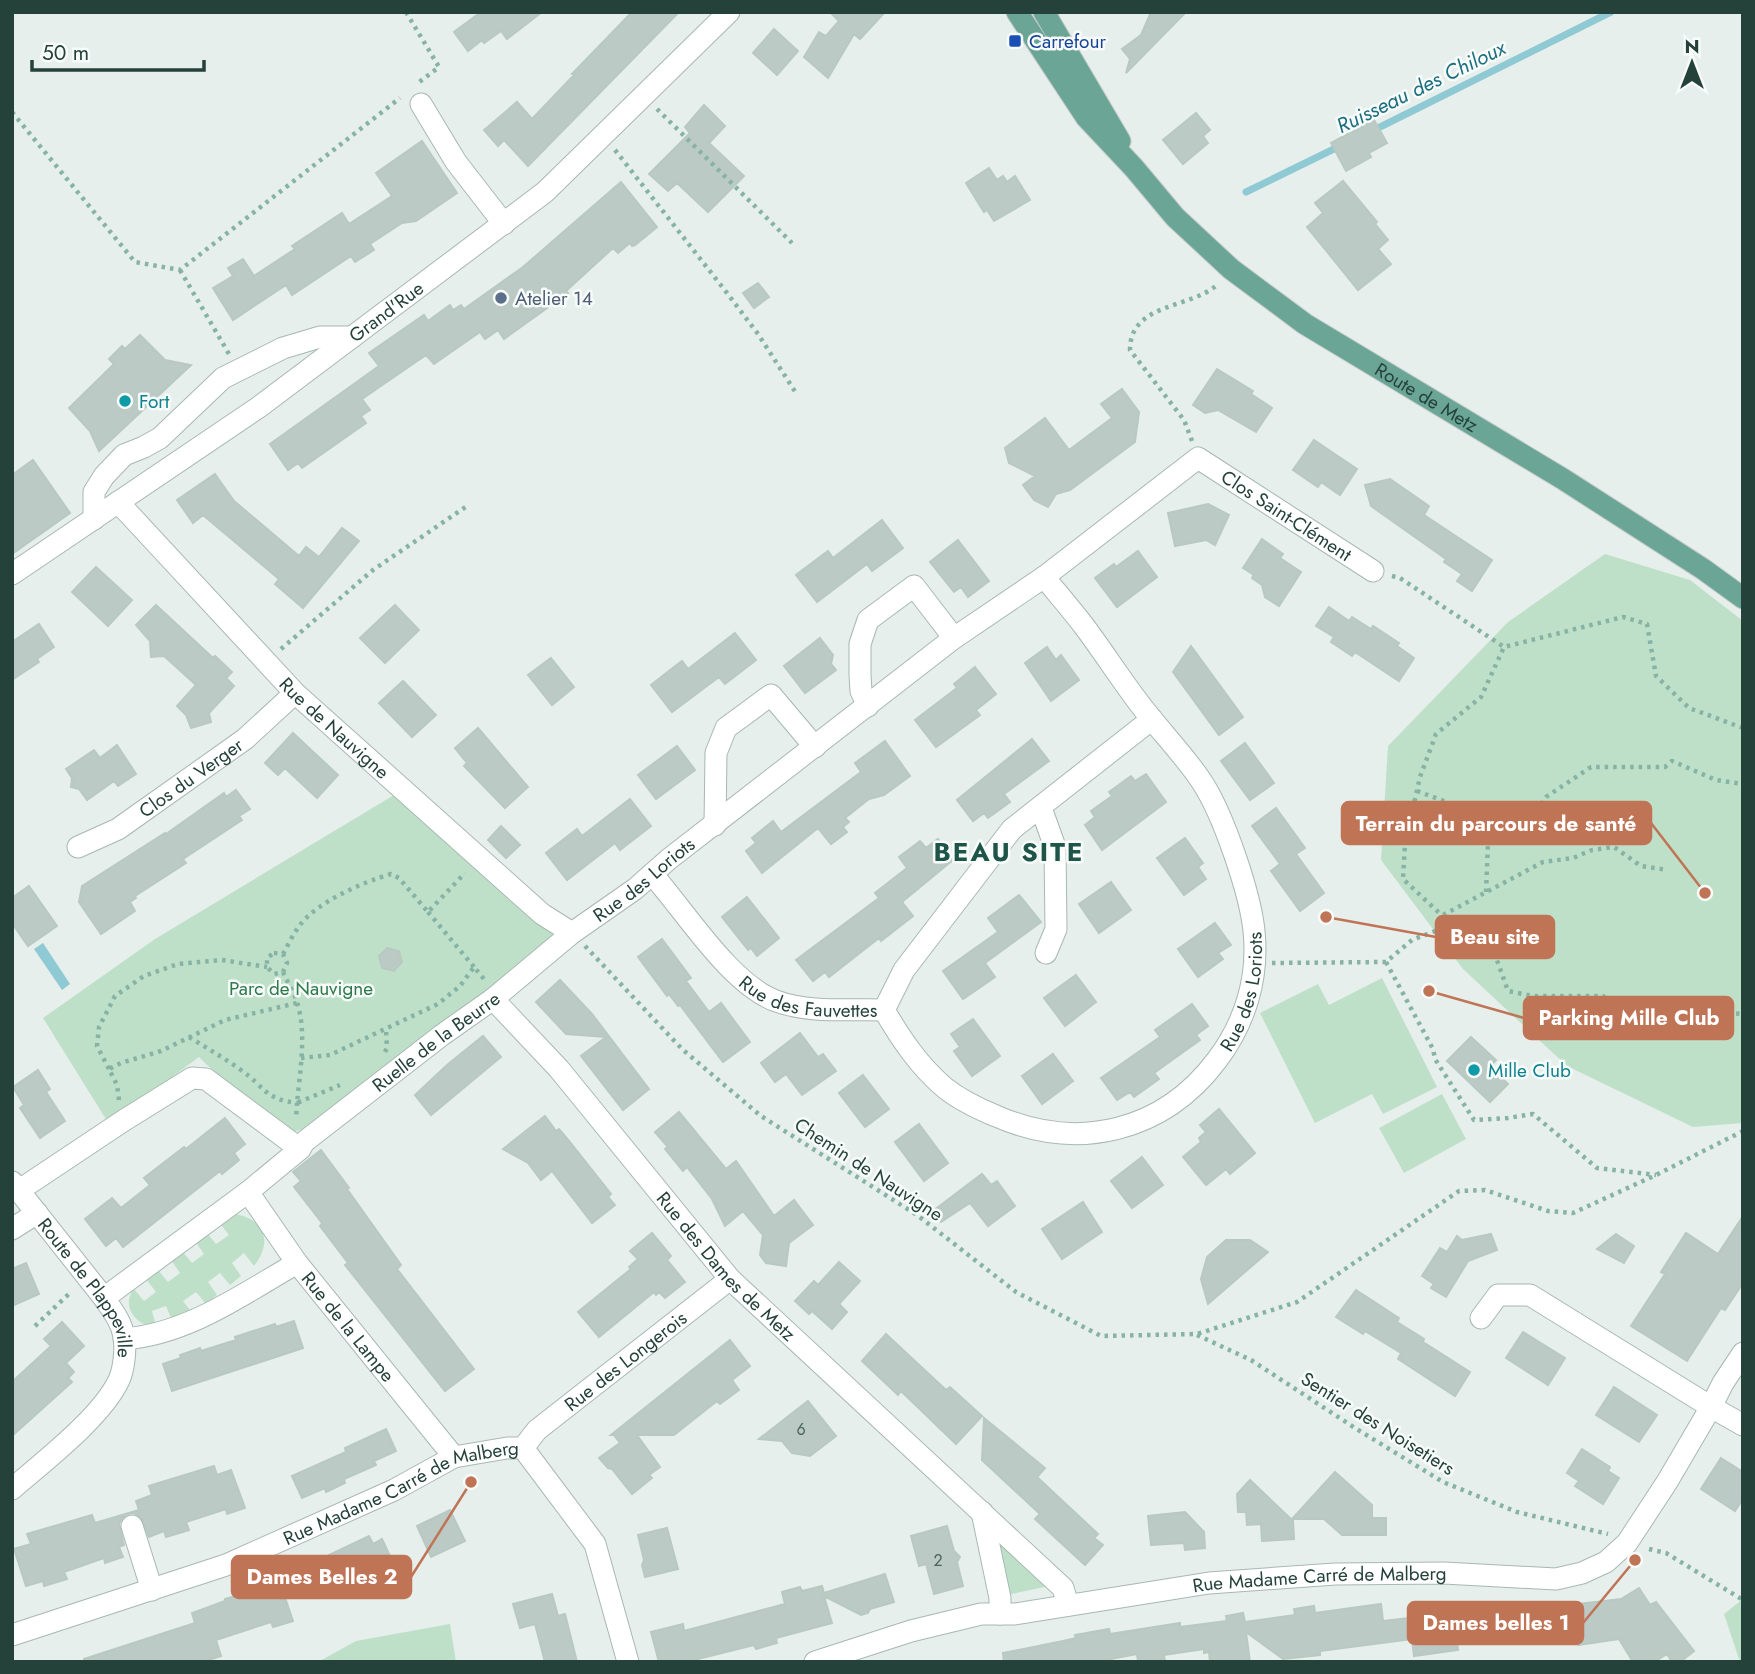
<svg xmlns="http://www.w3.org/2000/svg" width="1755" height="1674" viewBox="0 0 1755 1674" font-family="Jost,sans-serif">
<rect width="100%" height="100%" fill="#e6efeb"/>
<path fill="#bfe0c8" d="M1605 554 1690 580 1743 621V1123L1693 1127 1567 1066 1463 969 1381 860 1388 746 1508 622Z
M399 792 553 928 552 940 330 1117C315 1124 299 1135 283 1130 265 1125 215 1072 199 1057L109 1124 43 1018 155 939Z
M1382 978 1437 1087 1383 1114 1372 1094 1315 1123 1260 1013 1318 984 1329 1005Z
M1442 1094 1466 1139 1404 1173 1379 1128Z
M235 1214C265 1219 273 1242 254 1266L244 1253 232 1263 241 1276 230 1285 220 1273 208 1282 217 1295 206 1304 196 1292 183 1301 193 1314 172 1320 166 1306 152 1311 156 1326C137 1328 120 1305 134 1289L144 1301 156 1292 146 1279 158 1270 168 1282 180 1273 171 1260 182 1251 192 1263 204 1254 195 1241 206 1232 216 1244 229 1235 219 1222Z
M1002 1543 1049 1586 1007 1595 999 1545Z
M1743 1599V1662H1740L1724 1614Z
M450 1624 456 1662H318L356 1641Z"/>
<path fill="#8ec9d4" d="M43 943 70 984 62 990 34 949Z"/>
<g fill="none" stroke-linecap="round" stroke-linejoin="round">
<path stroke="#8ec9d4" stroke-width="7" d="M1370 132 1611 12
M1246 192 1340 146"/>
</g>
<path fill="#bbcac4" stroke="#b8c9c2" stroke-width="2" d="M481 12H542L507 39 501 31 484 43 482 40 468 51 454 32Z
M632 12H679L528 166 504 140 498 146 484 130 517 102 532 119 574 75 572 74Z
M830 12H885L860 39 854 34 828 78 804 57 819 32 826 36 839 21Z
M1151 12H1186L1126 73 1130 59 1122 49 1141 35Z
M774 29 798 51 777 75 753 53Z
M704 105 725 126 709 143 744 176 708 212 677 183 668 191 649 174 690 133 685 127Z
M1196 113 1210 130 1203 136 1208 143 1183 164 1163 140Z
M1374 120 1387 143 1369 153 1371 157 1346 171 1331 143Z
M422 141 457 193 416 221 402 223 370 244 374 250 355 262 351 256 292 295 286 285 233 320 213 288 233 276 228 268 243 259 254 276 295 249 292 246 342 213 349 224 392 196 376 173Z
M989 168 997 180 1003 176 1007 182 1015 176 1030 200 994 221 987 210 984 212 966 183Z
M1343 181 1377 222 1375 224 1388 240 1378 249 1391 264 1358 290 1307 227 1323 213 1315 203Z
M621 182 657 227 635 245 632 246 630 243 618 253 613 248 566 291 568 293 504 339 498 330 485 339 480 332 434 364 426 355 362 399 370 410 361 416 366 423 302 468 298 463 288 470 270 444 379 366 369 353 424 315 428 321 450 305 453 310 461 305 464 309 523 267Z
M758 283 769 297 754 308 743 293Z
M140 335 165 360 191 365 99 451 90 431 69 408 114 364 109 359 122 346 125 349Z
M1217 369 1253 391 1251 394 1272 408 1256 432 1218 410 1205 413 1193 405Z
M1122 389 1139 412 1135 442 1070 490 1056 494 1048 507 1034 500 1023 485 1035 476 1009 463 1005 448 1045 418 1069 450 1112 418 1101 404Z
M1314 440 1357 469 1340 495 1321 482 1318 487 1293 470Z
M33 460 70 513 12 554V475Z
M215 474 234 501 299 556 306 547 319 557 342 528 359 541 303 608 275 584 279 579 203 515 193 523 177 500Z
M1390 479 1429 506 1424 515 1492 560 1472 591 1457 581 1462 574 1444 562 1446 559 1371 506 1365 485Z
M1208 504 1229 515 1215 545 1206 540 1175 546 1168 513Z
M882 520 903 548 872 571 867 564 817 602 796 575 828 551 833 558Z
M1262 539 1283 554 1280 558 1301 572 1279 606 1265 597 1262 585 1252 578 1254 575 1243 568Z
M958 540 989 581 968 597 961 587 954 592 930 562Z
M1138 551 1157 577 1117 607 1095 578 1114 564 1116 567Z
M96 567 132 600 108 626 72 592Z
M156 605 213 658 215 656 232 672 226 678 234 686 209 713 211 722 191 728 186 715 177 706 196 685 164 656 151 657 150 641 136 625Z
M395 605 419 630 385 663 360 638Z
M1329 607 1349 621 1352 617 1371 629 1373 626 1399 643 1397 646 1414 658 1399 681 1355 652 1352 656 1331 642 1334 637 1316 626Z
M39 624 54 647 37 659 39 662 12 680V642Z
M735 633 756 660 725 684 719 677 672 712 651 685 682 661 688 669Z
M820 638 833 655 831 664 836 670 805 693 784 666Z
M1191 646 1243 717 1219 735 1173 672Z
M1047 647 1056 660 1061 655 1079 680 1051 701 1025 663Z
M551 658 574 687 552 705 528 675Z
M975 667 996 694 976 710 980 715 936 747 915 720 957 688 954 684Z
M403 681 436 715 412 737 379 703Z
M478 728 528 787 505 808 464 766 467 763 455 748Z
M293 733 338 775 317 798 285 768 278 775 265 763Z
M1032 739 1049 761 1004 794 1010 802 988 818 984 813 973 821 957 800Z
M885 741 910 776 884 795 869 799 845 818 849 822 843 827 847 832 831 844 818 828 762 873 746 851 756 843 752 838 773 821 781 832 861 772 855 763Z
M1245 743 1274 783 1250 800 1221 761Z
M117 745 136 774 118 786 114 781 87 800 79 789 71 787 72 778 66 769 94 750 100 758Z
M677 746 695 770 656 799 638 775Z
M1146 774 1166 802 1102 850 1085 825 1095 817 1091 811 1112 796 1109 792 1131 776 1135 781Z
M236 790 250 809 239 816 242 820 183 859 186 863 135 896 136 898 130 902 135 911 101 934 79 902 82 886 165 833 166 834 224 793 226 797Z
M630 799 651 826 620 850 615 843 567 880 546 853 577 829 582 836Z
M1276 808 1305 848 1296 854 1324 893 1300 911 1271 871 1280 864 1252 826Z
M501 826 520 845 506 858 488 840Z
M1185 838 1203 863 1198 867 1206 879 1184 895 1157 858Z
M938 839 954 859 902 902 913 916 881 941 879 938 829 977 825 972 813 981 796 960 879 898 875 893 907 868 899 857 920 841 926 848Z
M1111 882 1131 910 1099 933 1079 904Z
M29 886 57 926 28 946 12 923V898Z
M1019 895 1041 922 985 963 995 977 963 999 943 971 998 932 988 918Z
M747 897 779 938 757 956 751 948 748 950 722 917Z
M1215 923 1231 945 1218 953 1223 959 1198 977 1178 949Z
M662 939 691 978 686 981 709 1012 721 1003 750 1042 723 1062 680 1005 678 1006 669 994 667 996 638 957Z
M387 948 399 951 402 962 394 971 382 968 379 956Z
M1076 975 1096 1002 1065 1026 1044 998Z
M560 980 592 1014 649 1089 623 1110 581 1056 606 1037 566 1034 536 1002Z
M1192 1004 1208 1026 1196 1035 1200 1040 1154 1073 1159 1079 1134 1097 1130 1092 1117 1100 1101 1078 1160 1037 1155 1030Z
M973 1019 1000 1056 972 1076 954 1051 960 1047 951 1034Z
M800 1033 818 1057 823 1054 836 1071 802 1095 786 1074 775 1082 761 1063Z
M483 1036 501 1057 431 1115 415 1095 447 1065Z
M1471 1037 1496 1060 1490 1067 1508 1084 1490 1102 1447 1061Z
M1053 1054 1073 1081 1042 1104 1022 1076Z
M38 1070 50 1089 46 1092 65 1121 40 1138 20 1108 24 1105 13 1087Z
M863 1075 889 1109 865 1127 839 1093Z
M1219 1109 1255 1153 1230 1174 1226 1169 1206 1185 1183 1157 1201 1142 1199 1138 1206 1132 1200 1125Z
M679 1112 726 1169 736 1161 774 1216 794 1200 813 1225 789 1243 786 1266 766 1263 760 1255 763 1235 743 1211 725 1226 712 1199 687 1167 683 1171 665 1149 668 1147 655 1132Z
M545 1116 556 1131 559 1129 569 1141 611 1194 608 1197 615 1205 592 1223 552 1171 541 1180 528 1163 503 1149Z
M225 1118 245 1144 234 1153 239 1160 222 1174 220 1171 123 1247 116 1238 106 1246 85 1219 112 1198 121 1208 150 1185 144 1178 184 1147 186 1149Z
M919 1124 948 1163 924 1181 895 1142Z
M321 1150 349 1188 347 1189 401 1265 397 1269 474 1369 445 1391 345 1265 348 1263 320 1226 322 1223 294 1187 301 1181 293 1172Z
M1142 1157 1163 1185 1132 1208 1111 1181Z
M982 1174 991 1185 997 1181 1015 1206 988 1226 970 1203 941 1222 933 1211Z
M1083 1202 1102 1232 1062 1259 1042 1229Z
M1743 1216V1283L1725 1310 1721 1308 1687 1361 1631 1326 1665 1274 1661 1272 1686 1233 1718 1254Z
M652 1233 671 1256 667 1260 685 1282 665 1298 659 1292 656 1295 654 1292 599 1337 578 1312 631 1269 629 1267 638 1259 630 1251Z
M1491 1234 1497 1250 1468 1261 1446 1297 1431 1288 1434 1284 1422 1276 1440 1248 1447 1252 1457 1236 1462 1240Z
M1616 1234 1634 1246 1624 1263 1597 1249Z
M1226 1240H1250L1268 1252 1208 1304 1201 1279 1207 1257Z
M839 1262 860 1281 839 1304 847 1312 832 1329 812 1311 809 1314 795 1301 814 1281 818 1285Z
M26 1263 39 1294 12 1306V1269Z
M1356 1290 1399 1318 1397 1322 1424 1339 1423 1342 1470 1372 1455 1396 1398 1359 1401 1353 1365 1331 1363 1334 1336 1317Z
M294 1321 303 1348 172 1391 163 1364 181 1358 180 1355 200 1348 201 1351 236 1340 235 1337 275 1324 276 1327Z
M62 1322 84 1346 66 1363 74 1372 68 1378 72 1382 12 1436V1382L51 1346 44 1339Z
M1523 1332 1565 1358 1548 1385 1506 1358Z
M886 1334 946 1390 950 1387 982 1416 956 1444 901 1391 898 1395 862 1361Z
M730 1340 750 1366 732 1380 739 1390 720 1404 717 1401 674 1435H637L660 1467 649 1475 652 1478 632 1494 612 1469 608 1468 599 1458 620 1443 614 1435H611Z
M1614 1387 1657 1415 1639 1442 1596 1415Z
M808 1401 836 1436 810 1456 792 1453 782 1441 759 1439Z
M984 1418 1045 1468 1037 1477 1098 1534 1094 1538 1103 1545 1085 1565 1035 1519 1040 1514 982 1460Z
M386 1429 396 1451 374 1461 376 1465 344 1479 345 1483 326 1492 325 1488 302 1498 292 1476 346 1452 345 1448Z
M1582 1449 1610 1467 1608 1471 1619 1478 1603 1504 1575 1486 1579 1481 1567 1473Z
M1721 1458 1743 1472V1499L1735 1511 1701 1489Z
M214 1466 217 1475 231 1470 245 1508 227 1514 226 1509 186 1522 189 1530 166 1537 164 1531 149 1537 141 1517 134 1513 127 1514 122 1518 119 1524 124 1545 119 1547 123 1557 105 1563 104 1558 64 1572 67 1579 44 1586 43 1581 26 1586 14 1549 31 1544 27 1534 92 1515 95 1523 139 1510 136 1501 152 1495 149 1486Z
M1335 1472 1372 1505V1518H1386V1535H1342L1324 1519H1292Z
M1250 1480 1293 1521 1294 1539 1262 1541 1261 1524 1247 1525 1246 1512H1238L1237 1494Z
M450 1510 465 1541 431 1557 417 1526Z
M1185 1512 1204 1532 1205 1548 1185 1550 1184 1543 1151 1545 1148 1516Z
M947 1526 954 1551 960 1557 957 1562 963 1586 934 1594 926 1564 919 1566 911 1536Z
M667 1528 678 1569 645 1577 642 1565 644 1560 638 1535Z
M369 1536 373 1544 382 1539 395 1567 363 1582 358 1571 319 1589 308 1565Z
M885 1574 894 1602 870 1609 868 1613 861 1615 824 1596 832 1623 776 1638 777 1643 756 1649 754 1645 686 1662H659L651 1632 683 1624 684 1631 785 1604 782 1592 800 1587 802 1591 822 1586 824 1593Z
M280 1583 293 1621 273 1627 271 1622 216 1640 221 1656 202 1662H84V1659L195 1623 192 1613 225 1601V1599Z
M1639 1588 1650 1605 1656 1602 1694 1651 1680 1662H1672L1667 1654 1654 1662H1633L1619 1639 1578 1645V1639L1550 1643 1549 1631 1457 1643 1458 1650 1414 1656 1412 1639 1320 1651V1655L1283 1659 1246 1632 1250 1662H1210L1209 1652 1204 1653V1649L1164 1655 1165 1662H1138L1137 1654 1095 1662H1004L1003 1653 1063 1641 1076 1638 1075 1635 1109 1629 1110 1634 1180 1623V1627L1227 1621 1226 1616 1243 1613 1245 1622 1295 1615 1294 1609 1314 1606 1315 1613 1381 1604 1383 1621 1453 1613 1454 1621 1576 1608 1579 1604 1621 1599Z
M552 1594 558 1616 565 1614 577 1662H545L535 1624 520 1628 513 1604Z"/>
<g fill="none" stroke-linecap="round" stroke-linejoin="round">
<defs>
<g id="minor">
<path d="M421 104 456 162 504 224"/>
<path id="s1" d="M118 502 295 693 542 914 572 933"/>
<path d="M94 519V492L104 476 124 455 144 447 160 438 223 378 283 348 320 337H352"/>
<path id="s2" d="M12 574 259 407 545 192 729 12"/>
<path d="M868 706 861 691 860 675V644L868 620 914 586 954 638"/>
<path d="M1041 808 1055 847 1056 929 1046 953"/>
<path d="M715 825 716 753 726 728 771 695 815 747"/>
<path id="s3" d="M78 847 118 829 245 739 295 693"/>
<path id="s4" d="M652 874C685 911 730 984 776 1001 808 1013 849 1009 884 1010L904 970 1012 829 1152 719"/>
<path id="s5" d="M493 999 559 1069 730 1279 1063 1588 1068 1605"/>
<path id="s6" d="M884 1010C901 1039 919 1066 945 1088 960 1100 979 1109 996 1116 1078 1152 1163 1132 1217 1060 1245 1023 1259 978 1254 931 1250 892 1223 814 1202 782 1183 753 1157 728 1136 699 1118 675 1102 650 1084 626 1071 609 1057 593 1044 577"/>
<path id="s7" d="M12 1182 104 1298C112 1310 122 1322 124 1337 126 1349 124 1369 119 1380 101 1418 44 1461 12 1489"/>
<path d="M18 1191 123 1121 192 1078 206 1079 300 1149"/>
<path id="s8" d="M248 1192 297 1263 454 1457"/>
<path d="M12 1229 37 1213"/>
<path id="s9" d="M104 1298 248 1192 300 1149 304 1142 442 1035 493 999 572 933 635 889 669 859 954 638 1044 577 1198 458 1373 571"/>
<path d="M1481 1318 1498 1295H1530L1711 1407 1723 1383 1743 1353"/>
<path d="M124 1339C188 1334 243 1294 297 1263"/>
<path id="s10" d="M523 1448 537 1430 730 1279"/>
<path d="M982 1512 1000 1598V1614"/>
<path d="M132 1526 152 1590"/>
<path id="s11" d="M12 1635 226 1565 394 1490 454 1457 507 1448H523L595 1544 628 1662"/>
<path id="s12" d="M815 1662 911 1631 981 1614H1015L1209 1583 1335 1574 1444 1573 1556 1579 1582 1573 1606 1562 1627 1543 1667 1482 1711 1407 1743 1425"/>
</g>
<g id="major">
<path id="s13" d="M1017 12 1086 117 1134 168 1175 217 1231 269 1305 324 1563 479 1703 569 1743 598"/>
<path d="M1044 12 1120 141"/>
</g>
</defs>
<use href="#minor" stroke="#a8b8b2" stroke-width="23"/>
<use href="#major" stroke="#c2cac8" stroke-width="23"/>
<path stroke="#86b3a5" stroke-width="4.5" stroke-dasharray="3.5 5" stroke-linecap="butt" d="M406 12 439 67 418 83
M657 109 792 243
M12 112 135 262 180 270 400 98
M615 150 727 293 758 334 796 393
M180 270 229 354
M1192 441 1184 420 1130 350C1130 303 1189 309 1217 285
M1392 576 1400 578 1504 647 1623 617 1647 624 1656 676 1689 708 1743 728
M281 649 373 570 467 506
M1417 791 1489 818 1533 817 1546 797 1591 767H1665L1672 761 1716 780 1743 784
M1486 892 1489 818
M428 912 474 967
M1443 915 1543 862 1573 858 1592 850 1614 847 1641 866 1667 870
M1451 924 1403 879 1405 843 1420 777 1436 734 1481 697 1504 647
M585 946 682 1049 761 1116 917 1215 1016 1292 1101 1336 1197 1334 1297 1302 1459 1191 1485 1190 1548 1211 1573 1213 1656 1175 1743 1131
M274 953 283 954 287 963 283 972 274 974 267 967V958Z
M283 954C288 945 293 934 300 925 317 902 363 882 391 874L399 878 428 912 465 873
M1386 962 1433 1049 1435 1059 1474 1120 1508 1118 1533 1114 1597 1168 1656 1175
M1272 963 1386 962 1412 940 1461 921 1494 952 1508 991 1533 996H1603L1646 1036 1718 1012 1743 1014
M283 972C287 982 294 992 297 1002 307 1033 300 1071 297 1103L340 1085
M189 1037C207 1048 224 1058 241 1070 265 1087 264 1099 297 1103L296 1119
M385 1052 387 1048 386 1029
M301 1058 330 1055 438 1004 460 986 474 967 484 979
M109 1069 97 1046 99 1027 115 996 144 976 178 964 222 960 267 967
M119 1100 117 1085 109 1069 121 1063 161 1051 225 1020 297 1003
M35 1326 72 1291
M1197 1335 1251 1360 1355 1428 1443 1482 1517 1512 1608 1534
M1649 1549 1666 1553 1743 1600"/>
<use href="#minor" stroke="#fff" stroke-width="21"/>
<use href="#major" stroke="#6aa596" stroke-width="21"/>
</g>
<rect fill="#1a4fb4" stroke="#f7fbf9" stroke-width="2.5" x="1008" y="34" width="14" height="14" rx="3.5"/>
<circle fill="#5c6f8a" stroke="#f7fbf9" stroke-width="2.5" cx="501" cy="298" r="7"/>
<g fill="#0f9aa8" stroke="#f7fbf9" stroke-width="2.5">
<circle cx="125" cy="401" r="7"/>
<circle cx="1474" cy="1070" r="7"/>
</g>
<g text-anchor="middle" stroke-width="5" stroke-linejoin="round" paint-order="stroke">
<g font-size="16" fill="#4a645c">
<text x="801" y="1435">6</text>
<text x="938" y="1566">2</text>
</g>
<g font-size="19" fill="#164399" stroke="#f7fbf9" text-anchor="start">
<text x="1029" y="48">Carrefour</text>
</g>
<g font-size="19" fill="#4e5e75" stroke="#f7fbf9" text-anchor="start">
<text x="515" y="305">Atelier 14</text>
</g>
<g font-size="19" fill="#24423a" stroke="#f7fbf9">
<text dy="7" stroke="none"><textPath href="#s2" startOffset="457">Grand'Rue</textPath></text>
<text dy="7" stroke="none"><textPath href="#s13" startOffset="570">Route de Metz</textPath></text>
<text dy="7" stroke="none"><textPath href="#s9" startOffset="1486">Clos Saint-Clément</textPath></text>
<text dy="7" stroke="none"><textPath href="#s1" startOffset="313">Rue de Nauvigne</textPath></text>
<text dy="7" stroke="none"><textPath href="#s3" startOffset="133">Clos du Verger</textPath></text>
<text dy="7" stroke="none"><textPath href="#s9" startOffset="684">Rue des Loriots</textPath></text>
<text dy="7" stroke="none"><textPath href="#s4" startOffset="210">Rue des Fauvettes</textPath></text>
<text dy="7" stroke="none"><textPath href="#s6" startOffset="480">Rue des Loriots</textPath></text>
<text dy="7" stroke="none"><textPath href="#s9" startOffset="420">Ruelle de la Beurre</textPath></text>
<text transform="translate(869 1169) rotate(33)" y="7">Chemin de Nauvigne</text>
<text dy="7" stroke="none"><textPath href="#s5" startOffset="355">Rue des Dames de Metz</textPath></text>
<text dy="7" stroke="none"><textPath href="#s7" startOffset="131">Route de Plappeville</textPath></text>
<text dy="7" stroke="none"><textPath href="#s8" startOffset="168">Rue de la Lampe</textPath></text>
<text dy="7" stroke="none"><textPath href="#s10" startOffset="135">Rue des Longerois</textPath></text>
<text transform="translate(1378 1423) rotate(32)" y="7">Sentier des Noisetiers</text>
<text dy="7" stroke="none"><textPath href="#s11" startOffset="416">Rue Madame Carré de Malberg</textPath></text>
<text dy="7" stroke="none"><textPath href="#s12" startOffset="514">Rue Madame Carré de Malberg</textPath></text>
</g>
<g font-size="19" fill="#0d838f" stroke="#f7fbf9" text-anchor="start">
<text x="139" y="408">Fort</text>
<text x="1488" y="1077">Mille Club</text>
</g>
<g font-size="19" fill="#2d7a4b" stroke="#f7fbf9">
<text x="301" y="995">Parc de Nauvigne</text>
</g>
<g font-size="21" font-style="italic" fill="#1c6f80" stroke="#f7fbf9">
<text transform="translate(1421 87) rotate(-26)" y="7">Ruisseau des Chiloux</text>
</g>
<g font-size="26" font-weight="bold" letter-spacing="2" fill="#1f5548" stroke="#f7fbf9">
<text x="1009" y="861">BEAU SITE</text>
</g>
</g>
<path fill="none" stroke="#c07456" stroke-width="2.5" d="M1705 893L1651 823M1326 917L1436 937M1429 991L1524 1018M471 1482L411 1577M1635 1560L1583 1623"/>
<g fill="#c07456" stroke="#f7fbf9" stroke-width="2.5">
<circle cx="1705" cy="893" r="7"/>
<circle cx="1326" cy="917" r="7"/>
<circle cx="1429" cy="991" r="7"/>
<circle cx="471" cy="1482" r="7"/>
<circle cx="1635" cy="1560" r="7"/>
</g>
<g fill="#c07456" stroke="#c07456" stroke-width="2.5">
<rect x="1342" y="802" width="309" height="42" rx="7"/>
<rect x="1436" y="916" width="118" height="42" rx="7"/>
<rect x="1524" y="997" width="209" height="42" rx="7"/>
<rect x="232" y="1556" width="179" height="42" rx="7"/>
<rect x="1408" y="1602" width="175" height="42" rx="7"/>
</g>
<g font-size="21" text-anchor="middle" font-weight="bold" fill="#fff">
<text x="1496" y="831">Terrain du parcours de santé</text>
<text x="1495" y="944">Beau site</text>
<text x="1629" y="1025">Parking Mille Club</text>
<text x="322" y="1584">Dames Belles 2</text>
<text x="1496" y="1630">Dames belles 1</text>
</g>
<rect width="1755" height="1674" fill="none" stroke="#24423a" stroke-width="28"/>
<g transform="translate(1692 63)" stroke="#f7fbf9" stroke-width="5" paint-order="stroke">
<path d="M0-5L12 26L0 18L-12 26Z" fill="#24423a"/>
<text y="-10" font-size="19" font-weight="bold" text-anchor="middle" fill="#24423a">N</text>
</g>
<path d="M32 60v10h172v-10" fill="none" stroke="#24423a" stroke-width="3.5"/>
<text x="42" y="60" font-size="21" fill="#24423a" stroke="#f7fbf9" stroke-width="5" paint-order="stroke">50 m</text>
</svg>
